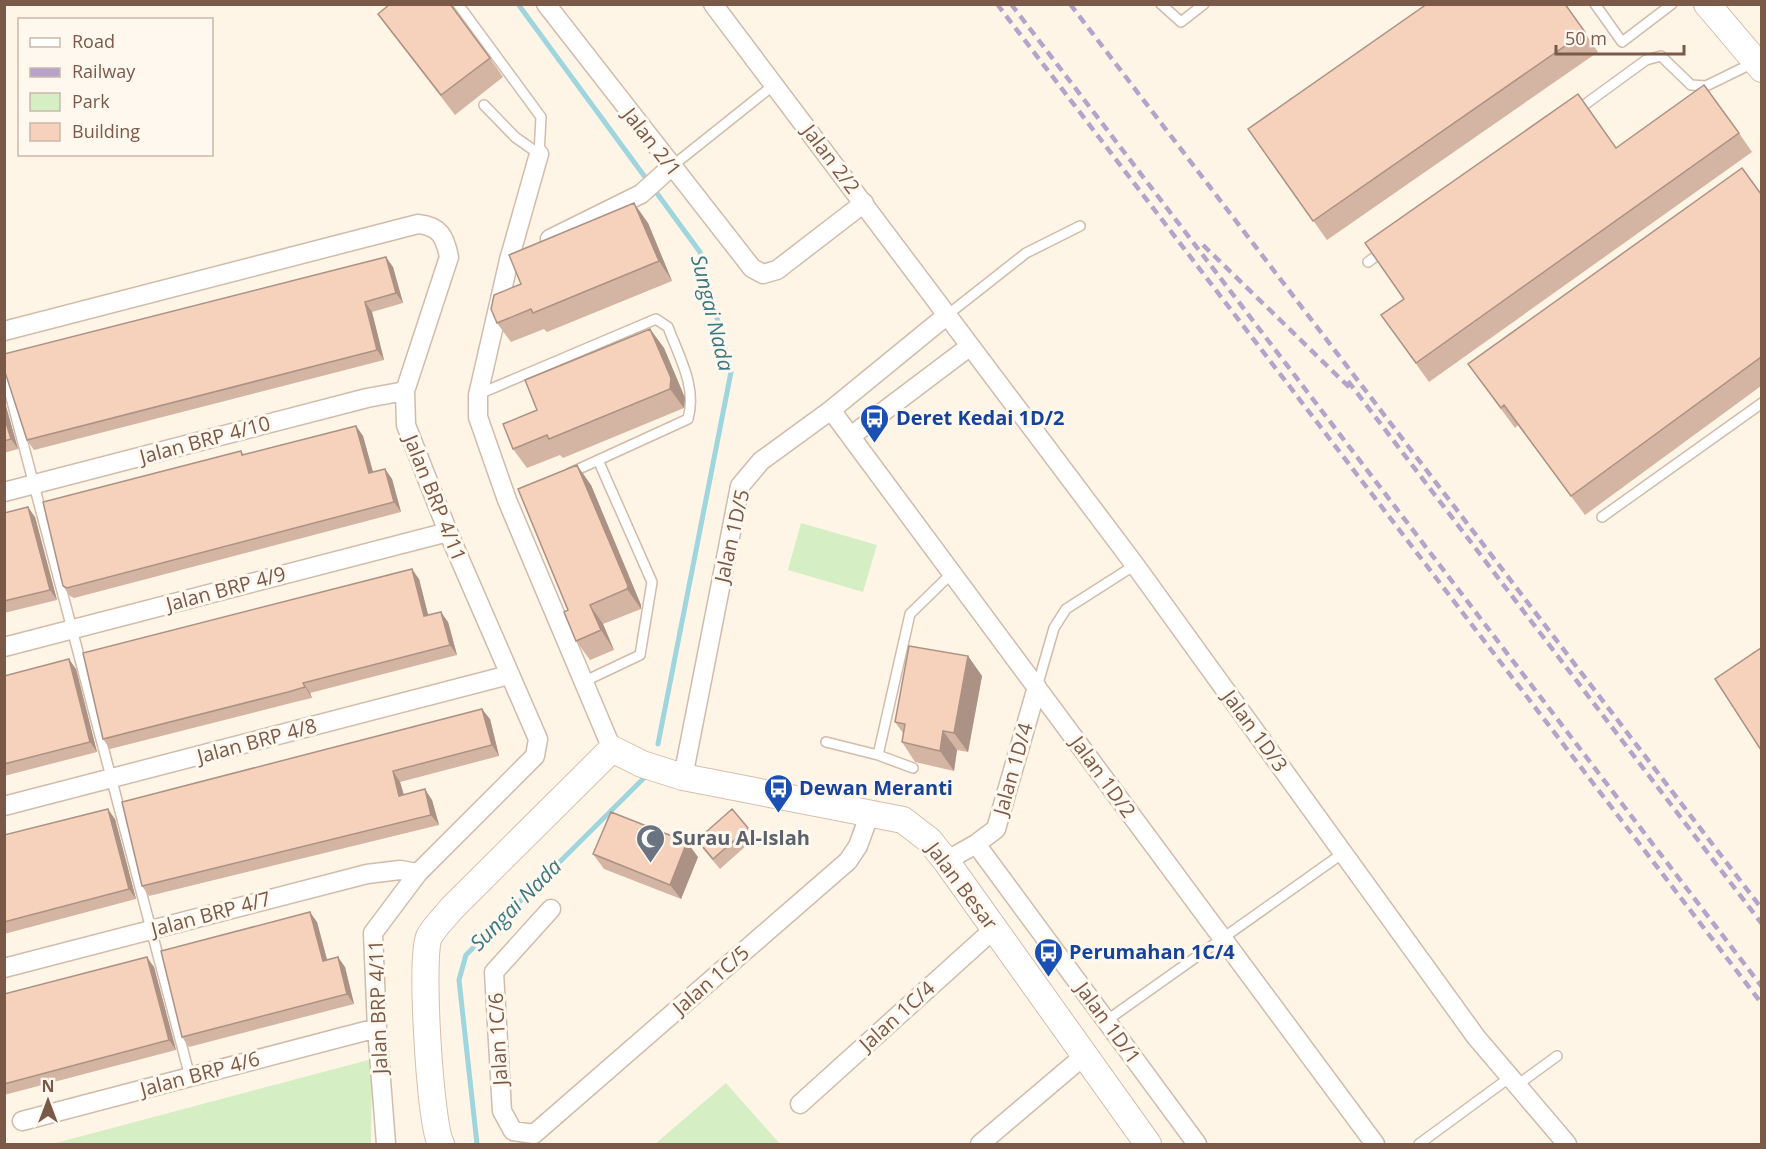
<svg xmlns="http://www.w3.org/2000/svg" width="1766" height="1149" viewBox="0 0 1766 1149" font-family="'Open Sans',sans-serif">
<rect width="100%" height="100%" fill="#fef5e7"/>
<path fill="#d6eec4" d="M801 523 877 545 863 592 788 570Z
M372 1059 371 1144H52Z
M726 1083 780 1144H655Z"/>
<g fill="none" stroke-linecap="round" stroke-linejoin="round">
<path stroke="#9fd5dd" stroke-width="5" d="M518 4 700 252 731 372 658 744
M477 1144 459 980 466 955 647 775"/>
<defs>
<path id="lane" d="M458 4 541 117 539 154
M1161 4 1181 22 1204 4
M1595 4 1622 42 1672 4
M484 105 515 137 539 154
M1576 111 1646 60 1661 56 1691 85 1706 86 1753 63
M671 167 775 84
M1368 262 1383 251
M946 316 1026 253 1080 226
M4 371 190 1077
M479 394 656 319 668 327C679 357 697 386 688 419L570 473
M1602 517 1762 403
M583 682 640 655 652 582 598 460
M1037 687 1054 628 1066 609 1135 565
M826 742 878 755 910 614 952 573
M878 755 913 768
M1106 1021 1343 853
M1516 1086 1557 1056
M1419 1144 1509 1078"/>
<path id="street" d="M546 4 752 268 763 274 777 270 864 203
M713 4 1135 565 1476 1037 1567 1144
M539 154 509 260 478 395V417L507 500 612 749
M550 239 641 194 671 167
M4 331 418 224C440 226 445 237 449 257L405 391 406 425 448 532 538 739 535 756 418 873 373 933 377 1028 386 1144
M831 410 1375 1144
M851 436 969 347
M4 492 367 398 405 391
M4 647 448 532
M683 777 740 486 761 461 831 410 946 316
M4 806 509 675
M976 844 1197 1144
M946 861 976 844 996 829 1037 687
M551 909 494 972 502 1111 513 1131 534 1134 848 861 858 846 870 813
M4 968 367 874 400 870 418 873
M800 1104 994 929
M22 1121 377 1028
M980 1144 1085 1055"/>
<path id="secondary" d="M1707 4 1762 69
M441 1144C430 1124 420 958 429 937 434 927 445 917 452 908L612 749 642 764 683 777 903 820 929 840 946 861 1148 1144"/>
</defs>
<use href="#lane" stroke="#d2bbab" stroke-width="12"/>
<use href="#street" stroke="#d2bbab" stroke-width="21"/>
<use href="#secondary" stroke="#d8bdab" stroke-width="28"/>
<use href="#lane" stroke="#fff" stroke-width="9"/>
<use href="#street" stroke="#fff" stroke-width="18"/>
<use href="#secondary" stroke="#fff" stroke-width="26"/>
<path stroke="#b7a3ca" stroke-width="4.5" stroke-dasharray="9 6" stroke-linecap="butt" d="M997 4 1762 1004
M1011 4 1762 987
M1070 4 1762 909
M1203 245 1351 389
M1348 381 1762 924"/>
</g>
<path fill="#d4b4a2" d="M1565 4 1598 52 1327 240 1248 129Z
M378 14 490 58 503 77 455 115 392 33Z
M1739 133 1752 152 1429 382 1381 315 1616 148Z
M1761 194V386L1585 515 1518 425 1515 428 1468 364Z
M648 223 672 281 547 332 544 329 511 342 497 323 521 284Z
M393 267 403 303 372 312 384 360 34 450 27 440Z
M650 329 664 348 685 398 684 408 563 458 560 455 527 468 513 449 537 410Z
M4 399 18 449 4 453Z
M356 426 363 436 373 472 385 469 392 479 401 512 74 598 70 596 63 586 241 451 244 455Z
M591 485 641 605V609L603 624 614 650 590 660 576 641Z
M4 513 35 517 57 600 4 613Z
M419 579 428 615 448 622 457 655 310 693 312 698 295 702 110 749 103 739Z
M968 656 982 676 968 752 957 750 954 771 915 762 902 742 903 733 895 722Z
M76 669 97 752 4 776V676Z
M490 719 499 756 400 782 404 795 432 800 439 825 149 896 142 886Z
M115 819 136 899 4 934V835Z
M748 828 755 838 720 869 704 850 697 840Z
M593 854 698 857 681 899 604 869Z
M317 922 327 960 345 967 354 1004 189 1047 182 1037Z
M154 967 176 1050 4 1095V994Z"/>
<path fill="#ac9284" d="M634 203 648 223 672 281 659 261Z
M386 257 393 267 403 303 396 293Z
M365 302 372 312 384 360 377 350Z
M650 329 664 348 685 398 684 408 670 389Z
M4 399 18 449 11 439 4 416Z
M356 426 363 436 376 483 369 473Z
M577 465 591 485 641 605V609L627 589Z
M385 469 392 479 401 512 394 502Z
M28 507 35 517 57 600 50 590Z
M412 569 419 579 431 626 424 616Z
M590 605 603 624 614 650 601 630Z
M441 612 448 622 457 655 450 645Z
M968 656 982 676 968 752 954 733Z
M69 659 76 669 97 752 90 742Z
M303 683 310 693 312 698 305 687Z
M482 709 490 719 499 756 492 745Z
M943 731 957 750 954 771 940 751Z
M393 771 400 782 407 806 399 796Z
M425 789 432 800 439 825 431 815Z
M108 809 115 819 136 899 129 889Z
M687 842 698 857 681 899 670 885Z
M310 912 317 922 330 971 323 961Z
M147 957 154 967 176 1050 169 1040Z
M338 957 345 967 354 1004 347 994Z"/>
<path fill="#f6d1bc" stroke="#ac9284" stroke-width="1.5" d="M390 4H450L490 58 441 95 378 14Z
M1427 4H1565L1585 32 1313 221 1248 129Z
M1704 85 1739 133 1416 363 1381 315 1404 299 1365 243 1578 94 1616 148Z
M1742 168 1761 194V357L1571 496 1504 405 1501 408 1468 364Z
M634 203 659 261 533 313 531 309 497 323 491 309 494 295 521 284 509 255Z
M386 257 396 293 365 302 377 350 27 440 4 369V354Z
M650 329 671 378 670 389 549 439 547 435 513 449 503 424 537 410 525 380Z
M4 416 11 439 4 441Z
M356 426 369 473 385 469 394 502 67 588 63 586 43 502 241 451 242 455Z
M577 465 628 586 627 589 590 605 601 630 576 641 564 612 568 610 518 489Z
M28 507 50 590 4 601V513Z
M412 569 424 616 441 612 450 645 303 683 305 687 288 692 103 739 83 653Z
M909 646 968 656 954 733 943 731 940 751 902 742 905 724 895 722Z
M1761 648V750L1715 679Z
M69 659 90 742 4 764V676Z
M482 709 492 745 393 771 399 796 425 789 431 815 142 886 122 802Z
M108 809 129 889 4 922V835Z
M732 809 748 828 713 859 697 840Z
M611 812 687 842 670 885 593 854Z
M310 912 323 961 338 957 347 994 182 1037 161 951Z
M147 957 169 1040 4 1084V994Z"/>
<defs>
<symbol id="bus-pin" viewBox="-11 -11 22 30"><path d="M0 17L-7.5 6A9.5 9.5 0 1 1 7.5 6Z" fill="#1a4fb4" stroke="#fff8ef"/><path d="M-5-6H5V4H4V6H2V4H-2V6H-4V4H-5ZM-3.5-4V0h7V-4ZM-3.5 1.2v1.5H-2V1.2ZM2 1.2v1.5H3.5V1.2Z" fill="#fff"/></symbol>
<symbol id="mosque-pin" viewBox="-11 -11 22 30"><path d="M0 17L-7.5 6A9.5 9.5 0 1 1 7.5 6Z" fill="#6b7280" stroke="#fff8ef"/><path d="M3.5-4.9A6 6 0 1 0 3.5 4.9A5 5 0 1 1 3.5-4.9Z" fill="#fff"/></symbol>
</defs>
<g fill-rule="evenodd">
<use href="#bus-pin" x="858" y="402" width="33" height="45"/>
<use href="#bus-pin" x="762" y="772" width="33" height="45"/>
<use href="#mosque-pin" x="634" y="822" width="33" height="45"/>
<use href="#bus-pin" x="1032" y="936" width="33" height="45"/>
</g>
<g text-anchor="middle" stroke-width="6" stroke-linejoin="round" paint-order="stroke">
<g font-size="20" fill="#7b5948" stroke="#fff8ef">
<text transform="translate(652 142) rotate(52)" y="7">Jalan 2/1</text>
<text transform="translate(831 159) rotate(53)" y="7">Jalan 2/2</text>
<text transform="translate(205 440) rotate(-15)" y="7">Jalan BRP 4/10</text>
<text transform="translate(435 498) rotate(68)" y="7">Jalan BRP 4/11</text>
<text transform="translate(732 536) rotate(-77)" y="7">Jalan 1D/5</text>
<text transform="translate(226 589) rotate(-15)" y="7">Jalan BRP 4/9</text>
<text transform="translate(1255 731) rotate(54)" y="7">Jalan 1D/3</text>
<text transform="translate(257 741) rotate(-15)" y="7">Jalan BRP 4/8</text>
<text transform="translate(1013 769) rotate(-74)" y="7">Jalan 1D/4</text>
<text transform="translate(1103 777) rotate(54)" y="7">Jalan 1D/2</text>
<text transform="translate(962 886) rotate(53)" y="7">Jalan Besar</text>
<text transform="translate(211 914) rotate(-15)" y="7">Jalan BRP 4/7</text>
<text transform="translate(711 980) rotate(-41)" y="7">Jalan 1C/5</text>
<text transform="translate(378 1007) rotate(-92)" y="7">Jalan BRP 4/11</text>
<text transform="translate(897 1016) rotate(-42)" y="7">Jalan 1C/4</text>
<text transform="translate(1108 1023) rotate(54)" y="7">Jalan 1D/1</text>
<text transform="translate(498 1039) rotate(-93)" y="7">Jalan 1C/6</text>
<text transform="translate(200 1074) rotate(-15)" y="7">Jalan BRP 4/6</text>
</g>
<g font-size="20" font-weight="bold" fill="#164399" stroke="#fff8ef" text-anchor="start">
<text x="896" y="425">Deret Kedai 1D/2</text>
<text x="799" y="795">Dewan Meranti</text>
<text x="1069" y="959">Perumahan 1C/4</text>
</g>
<g font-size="20" font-weight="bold" fill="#5b616d" stroke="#fff8ef" text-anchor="start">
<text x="672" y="845">Surau Al-Islah</text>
</g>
<g font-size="21" font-style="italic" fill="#3a7882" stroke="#fff8ef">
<text transform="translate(712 313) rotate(76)" y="7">Sungai Nada</text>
<text transform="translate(516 905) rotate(-45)" y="7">Sungai Nada</text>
</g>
</g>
<rect width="1766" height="1149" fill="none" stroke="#7b5948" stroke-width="12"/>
<rect x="18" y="18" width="195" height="138" fill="#fff8ef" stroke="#cab8ac" stroke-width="1.5"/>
<rect x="30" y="38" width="30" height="9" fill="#ffffff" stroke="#cab8ac" stroke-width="1.5"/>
<text x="72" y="48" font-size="18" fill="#7b5948">Road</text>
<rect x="30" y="68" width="30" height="9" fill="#b7a3ca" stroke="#cab8ac" stroke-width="1.5"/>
<text x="72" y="78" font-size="18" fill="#7b5948">Railway</text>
<rect x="30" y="93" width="30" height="18" fill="#d6eec4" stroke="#cab8ac" stroke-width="1.5"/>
<text x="72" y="108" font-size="18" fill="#7b5948">Park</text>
<rect x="30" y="123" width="30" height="18" fill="#f6d1bc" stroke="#cab8ac" stroke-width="1.5"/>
<text x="72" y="138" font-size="18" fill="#7b5948">Building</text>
<g transform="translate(48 1101)" stroke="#fff8ef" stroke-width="4.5" paint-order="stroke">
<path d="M0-4.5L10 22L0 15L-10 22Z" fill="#7b5948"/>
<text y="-9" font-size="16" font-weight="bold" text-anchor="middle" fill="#7b5948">N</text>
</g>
<path d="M1556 45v9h128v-9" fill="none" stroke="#7b5948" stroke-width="3"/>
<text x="1565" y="45" font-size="18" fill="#7b5948" stroke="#fff8ef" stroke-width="4.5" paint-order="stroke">50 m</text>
</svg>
